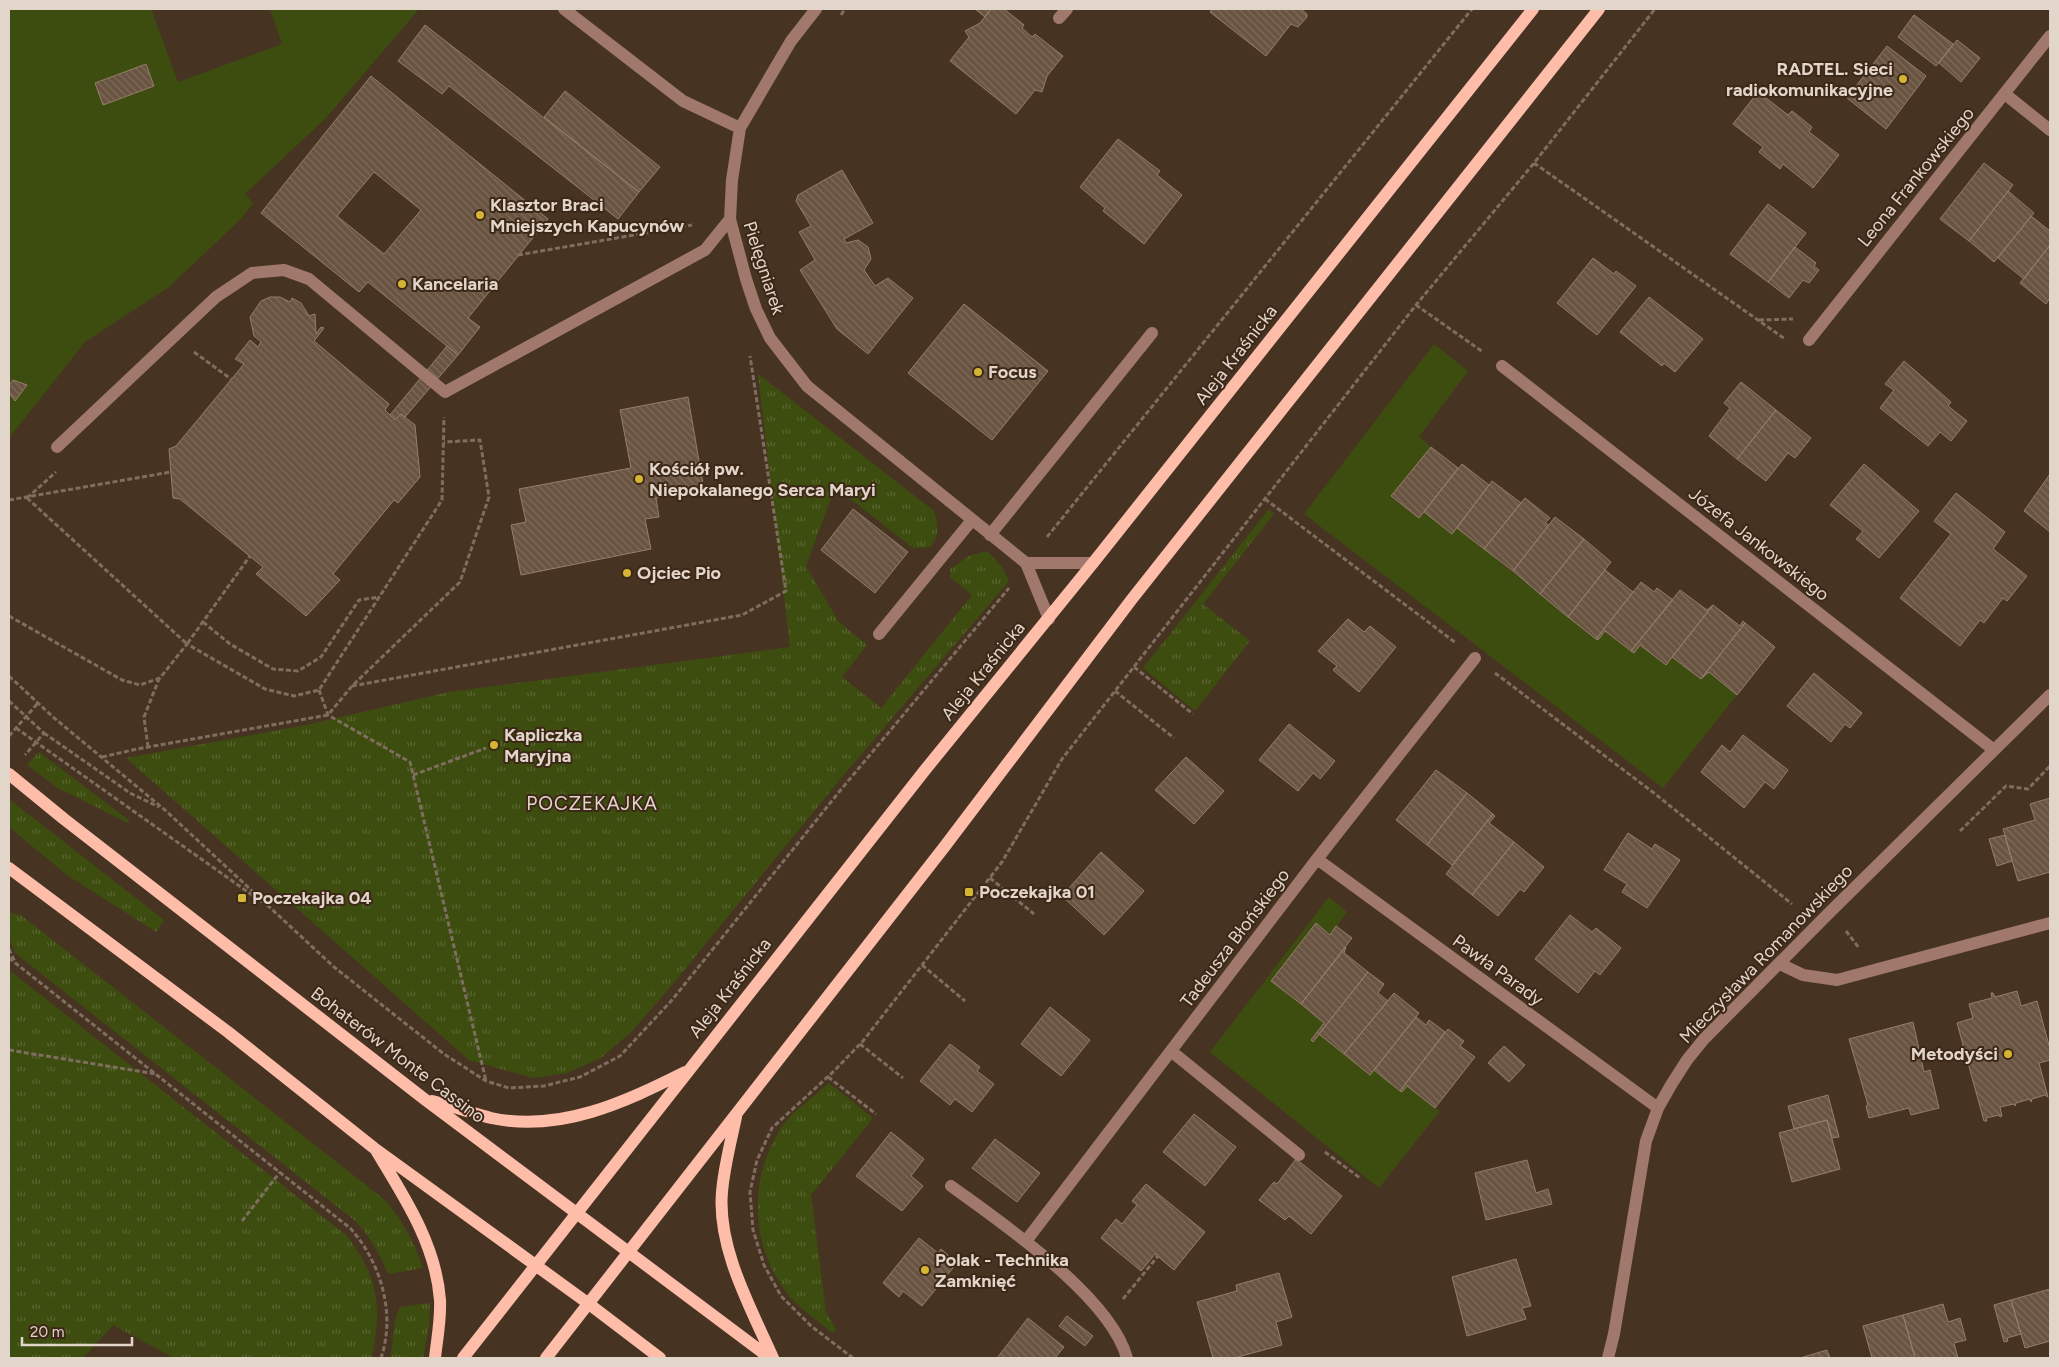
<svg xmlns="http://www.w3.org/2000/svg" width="2059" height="1367" viewBox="0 0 2059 1367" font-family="Figtree,sans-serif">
<defs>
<pattern id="grass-tufts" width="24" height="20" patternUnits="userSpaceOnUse" patternTransform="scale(1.25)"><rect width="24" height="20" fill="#3d4d0f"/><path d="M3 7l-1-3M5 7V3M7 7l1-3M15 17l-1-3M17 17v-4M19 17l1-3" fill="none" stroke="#596631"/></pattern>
<pattern id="building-back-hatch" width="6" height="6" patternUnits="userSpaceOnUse" patternTransform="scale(1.25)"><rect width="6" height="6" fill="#695341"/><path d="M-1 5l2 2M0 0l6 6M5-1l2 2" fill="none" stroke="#7e6b5b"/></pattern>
</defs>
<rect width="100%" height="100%" fill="#473322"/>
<path fill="url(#grass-tufts)" d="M758 374 934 511C938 525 940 536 930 547L913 548 835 487 806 566 838 621 867 645 842 677 881 708 972 595 950 577V569L969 556 987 551 1002 567 1009 581 842 777 667 991 631 1032 601 1058 567 1073 533 1078 469 1060 126 758 306 725 449 692 790 647Z
M1269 509 1274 514 1203 604 1250 641 1195 711 1143 668Z
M39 752 130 821 128 823 58 788 27 765Z
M9 799 164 920 156 932 67 875 9 827Z
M9 912 22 916 385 1200C403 1221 414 1242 423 1268L388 1274C379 1253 370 1235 353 1219L15 953 9 938Z
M9 970 346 1235C379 1277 382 1307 372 1358H174L113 1325 83 1358H9Z
M829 1083 873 1118 811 1195 826 1312 836 1329 833 1333C819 1322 804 1312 792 1299 750 1251 747 1180 781 1128 792 1111 814 1097 829 1083Z
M430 1303 429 1326 423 1358H390C394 1342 392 1322 400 1307Z"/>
<path fill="#3d4d0f" d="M9 9H151L178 82 282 44 270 9H419L326 118 245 194 253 203 242 218 169 287 85 342 9 438Z
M1434 344 1468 371 1419 437 1431 447 1391 497 1419 518 1424 512 1452 533 1457 528 1598 640 1605 631 1633 653 1640 645 1665 665 1672 657 1702 679 1709 672 1737 695 1663 788 1304 514Z
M1329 897 1347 912 1330 935 1316 924 1271 981 1324 1023 1311 1041 1313 1042 1319 1034 1370 1074 1374 1070 1402 1092 1407 1086 1440 1111 1379 1188 1210 1052Z"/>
<path fill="url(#building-back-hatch)" stroke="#957d6a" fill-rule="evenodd" d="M975 9H991L985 17Z
M991 9H1004L1024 25 1022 28 1032 37 1035 34 1063 56 1047 76 1042 92 1035 90 1016 114 950 61 969 37 965 31 980 23Z
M1212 9H1301L1307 14V17L1298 27 1291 24 1266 56 1210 12Z
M1914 15 1953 44 1936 66 1898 37Z
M425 25 639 192 618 219 449 86 442 94 398 61Z
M1957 40 1980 58 1961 82 1939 63Z
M1887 46 1926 76 1886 129 1847 98Z
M146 64 154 86 103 105 95 83Z
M371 76 548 219 468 318 480 327 458 355 368 282 359 292 261 213ZM374 172 421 210 384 254 337 216Z
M565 91 660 167 639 192 544 117Z
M1758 92 1788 115 1792 111 1812 127 1809 132 1839 155 1813 188 1783 164 1780 169 1759 152 1763 147 1733 124Z
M1118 139 1160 171 1157 175 1182 195 1144 244 1103 211 1105 208 1080 187Z
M1984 163 2013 185 1969 241 1940 219Z
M842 170 873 223 844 239 846 243 858 240 868 247 871 259 864 270 875 286 888 278 913 298 868 354 837 329 800 270 815 260 799 232 811 226 796 201 798 195Z
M2008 191 2034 213 1994 262 1969 241Z
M1768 204 1806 233 1768 282 1730 254Z
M2031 216 2050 231V245L2024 279 1998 258Z
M2050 245V298L2046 304 2020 283Z
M1795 247 1816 263 1814 266 1819 270 1809 283 1803 280 1789 298 1768 282Z
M1593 258 1614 274 1616 271 1636 286 1597 335 1557 303Z
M270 297H280L290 302 292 298 301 303 309 316 315 314 316 334 321 327 324 328 314 341 389 404 385 410 395 420 401 414 415 425 420 477 398 503 394 500 333 574 340 580 306 616 256 574 263 567 180 499 173 498 169 449 176 446 244 364 235 359 250 340 258 347 261 342 254 336 250 317 261 301Z
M1649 297 1703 339 1675 372 1664 363 1662 366 1620 332Z
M964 304 1048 371 992 440 908 373Z
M447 346 458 355 405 417 401 414 395 420 390 415Z
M1904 361 1951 402 1948 406 1967 421 1951 441 1940 432 1928 446 1880 408 1894 390 1885 384Z
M13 380 27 385 15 401 9 393V385Z
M1741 382 1776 410 1737 459 1709 436 1730 408 1724 403Z
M688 397 704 490 656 498 659 517 645 519 651 549 521 575 511 525 526 522 519 489 631 468 620 410Z
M1776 410 1811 438 1795 458 1788 453 1766 481 1737 459Z
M1431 447 1458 468 1419 518 1391 496Z
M1462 464 1489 485 1452 534 1424 512Z
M1864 464 1919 511 1879 558 1856 539 1863 531 1830 505Z
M2050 474V532L2024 511Z
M1492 481 1521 503 1484 549 1457 528Z
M1956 493 2005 532 1993 549 2027 576 2007 601 2003 598 1984 623 1980 620 1960 646 1900 598 1951 534 1934 521Z
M1525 498 1550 518 1545 523 1549 525 1513 571 1484 549Z
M853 509 908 552 875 593 821 550Z
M1555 517 1584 539 1540 594 1513 571Z
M1584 539 1611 562 1568 617 1540 594Z
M1605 570 1633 592 1596 639 1568 617Z
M1641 582 1654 592 1657 588 1673 600 1631 651 1605 631 1598 640 1596 639Z
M1680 590 1707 610 1713 605 1666 665 1640 645 1634 653 1631 651Z
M1713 605 1740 626 1743 621 1745 623 1701 679 1672 657Z
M1348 619 1364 632 1370 626 1396 647 1359 692 1333 670 1337 666 1318 651Z
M1745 623 1775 647 1737 695 1709 672 1701 679Z
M1814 673 1862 713 1850 728 1845 724 1831 742 1787 706Z
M1289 724 1335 761 1320 779 1313 773 1298 791 1259 760Z
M1743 735 1788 770 1774 789 1765 782 1744 808 1701 772 1722 745 1730 752Z
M1186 757 1224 791 1194 824 1155 790Z
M1436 770 1467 793 1427 845 1396 820Z
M1467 793 1493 814 1452 865 1427 845Z
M2050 798V872L2018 881 2003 829 2035 820 2030 804Z
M1493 814 1495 816 1489 823 1514 842 1472 895 1446 874Z
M1628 833 1652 849 1655 844 1680 860 1647 908 1622 892 1627 884 1604 870Z
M2005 835 2012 861 1997 866 1989 839Z
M1514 842 1544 867 1524 892 1520 889 1498 916 1472 895Z
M1101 852 1144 891 1104 935 1062 896Z
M1570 915 1592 932 1596 928 1621 948 1600 975 1595 971 1578 993 1535 959Z
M1316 923 1330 935 1336 926 1352 938 1301 1004 1271 981Z
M1346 947 1344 953 1368 972 1313 1042 1311 1040 1324 1023 1301 1004Z
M1368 972 1384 984 1378 993 1388 1001 1344 1054 1319 1034Z
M2017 991 2021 1006 2037 1001 2050 1049V1060L2039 1063 2048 1097 2045 1095 2032 1099 2031 1102 2030 1099 2016 1103 2015 1106 2014 1104 2000 1107 2002 1116 2000 1117 1999 1115 1986 1118 1987 1121H1984L1957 1023 1973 1018 1969 1004 1992 998 1991 993H1993L1995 997Z
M1394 993 1419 1013 1370 1075 1344 1054Z
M1050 1007 1090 1040 1061 1076 1021 1044Z
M1416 1017 1426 1025 1429 1020 1445 1032 1400 1091 1374 1070Z
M1913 1022 1924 1072 1930 1070 1939 1108 1911 1115 1909 1108 1869 1118 1866 1106 1868 1105 1849 1039Z
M1448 1029 1464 1041 1460 1046 1475 1057 1435 1108 1407 1086 1402 1092 1400 1091Z
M950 1044 980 1067 977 1071 994 1084 972 1112 955 1099 950 1105 920 1081Z
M1504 1046 1525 1065 1509 1082 1488 1063Z
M1828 1095 1839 1137 1832 1138 1827 1120 1794 1129 1788 1106Z
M1194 1114 1236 1147 1205 1186 1163 1152Z
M1827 1120 1840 1169 1792 1182 1779 1133Z
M891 1132 924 1159 911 1176 923 1186 902 1211 856 1176Z
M995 1139 1040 1173 1017 1202 972 1168Z
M1296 1159 1342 1196 1311 1234 1289 1216 1285 1220 1259 1200 1274 1182 1277 1184Z
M1527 1160 1536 1193 1548 1189 1552 1204 1486 1220 1475 1173Z
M1146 1184 1205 1232 1174 1270 1155 1254 1141 1271 1101 1238 1116 1219 1122 1224 1137 1205 1132 1201Z
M919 1238 938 1253 941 1249 957 1263 922 1306 903 1291 899 1297 883 1283Z
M1516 1259 1531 1306 1522 1308 1526 1319 1467 1336 1452 1277Z
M1279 1273 1292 1317 1276 1322 1282 1345 1234 1358H1213L1197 1302 1237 1291 1236 1285Z
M2050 1289V1341L2025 1348 2011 1300Z
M2011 1300 2021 1334 2007 1338 2008 1341 2004 1342 1994 1305Z
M1943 1304 1948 1322 1960 1318 1966 1340 1954 1343 1958 1358H1915L1903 1315Z
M1903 1315 1915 1358H1872L1863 1326Z
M1067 1316 1093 1336 1085 1346 1059 1326Z
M1028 1318 1064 1347 1055 1358H997Z
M1827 1350 1830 1358H1800Z"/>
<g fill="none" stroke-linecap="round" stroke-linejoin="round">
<path stroke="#7f6e5f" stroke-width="3" stroke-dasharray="5 2.5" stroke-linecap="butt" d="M841 15 845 9
M1534 163 1785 339
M518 255 692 225
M1416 305 1483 352
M1759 320 1793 319
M194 352 231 379
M27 498 187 644 250 556
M27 498 56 472
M1265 499 1456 643
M9 500 171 472
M1047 537 1472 9
M9 616 122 680 140 685 160 678 187 644 265 689 294 696 319 690 442 500 444 417
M203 622 230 644 273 669 298 671 321 657 359 600 380 597
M1134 667 1193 714
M1495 673 1654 793 1792 904
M9 676 53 717 165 810 334 967 444 1054 486 1081 509 1088 544 1086 580 1077 620 1056 672 1000 839 792 1009 588
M352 686 742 615 786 591 750 356
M319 690 328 715 410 762 486 1081
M1115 691 1174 738
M9 701 44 733 25 755
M16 728 262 902
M44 733 130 793 159 807
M9 736 38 703
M148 747 144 717 159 679
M102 757 137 749 328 715 352 686 460 582 489 497 480 440 444 442
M413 775 486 748
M1960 831 2006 786 2028 789 2050 766
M990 878 1034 914
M1846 931 1859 948
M9 949 15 962
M9 958 350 1228C381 1262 396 1314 381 1358
M922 965 965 1001
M860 1044 903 1078
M9 1050 156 1074
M828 1077 876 1114
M1325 1152 1360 1178
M242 1221 280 1172
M1123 1299 1158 1256
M853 1358 811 1326 781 1296 764 1265 753 1230 750 1192 757 1160 772 1128 834 1071 863 1041 1002 862 1062 759 1416 305 1534 163 1655 9"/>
<path stroke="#a0796c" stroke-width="12" d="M564 9 683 101 740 128
M816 9 791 41 740 128 732 180 730 219 746 279 756 309 770 338 807 386 1026 563
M1059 18 1067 9
M2005 94 2050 130
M1809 340 2050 36
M1502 366 1994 750
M57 447 216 297 252 273 284 270 309 279 445 392 705 250 730 219
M990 535 1152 333
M1049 619 1026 563H1093
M879 634 972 520
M1317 859 1658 1108
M1780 964 1803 975 1837 980 2050 923
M1171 1051 1299 1155
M951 1186C1003 1224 1110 1296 1127 1358
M1026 1241 1317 859 1475 658
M1608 1358 1614 1334 1646 1141 1658 1108 1671 1085 1687 1060 1704 1039 1828 914 2050 695"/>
<path stroke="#fdbda9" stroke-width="12" d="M9 774 64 819 423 1098 770 1358
M9 868 228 1032 374 1148 589 1304 660 1358
M432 1101C452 1106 472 1113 491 1118 560 1133 625 1102 685 1072
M736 1117C731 1141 724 1167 722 1192 717 1248 751 1308 773 1358
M377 1152C405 1198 436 1245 440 1300 441 1320 437 1339 435 1358
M463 1358 925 770 1093 563 1533 9
M546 1358 945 846 1132 599 1599 9"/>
</g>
<g fill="#d5b534" stroke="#3d2818" stroke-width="2">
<circle cx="1903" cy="79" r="5"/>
<circle cx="480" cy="215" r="5"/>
<circle cx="402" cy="284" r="5"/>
<circle cx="978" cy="372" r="5"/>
<circle cx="639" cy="479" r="5"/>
<circle cx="627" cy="573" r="5"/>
<circle cx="494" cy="745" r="5"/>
<rect x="964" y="887" width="10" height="10" rx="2.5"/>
<rect x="237" y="893" width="10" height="10" rx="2.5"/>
<circle cx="2008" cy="1054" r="5"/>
<circle cx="925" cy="1270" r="5"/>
</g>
<g text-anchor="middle" stroke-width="4" stroke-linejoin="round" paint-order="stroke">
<g font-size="18" font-weight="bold" fill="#e2d5ca" stroke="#3d2818" text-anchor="start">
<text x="1893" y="75" text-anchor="end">RADTEL. Sieci<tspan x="1893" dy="21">radiokomunikacyjne</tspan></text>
<text x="490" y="211">Klasztor Braci<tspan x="490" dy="21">Mniejszych Kapucynów</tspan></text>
<text x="412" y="290">Kancelaria</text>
<text x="988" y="378">Focus</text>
<text x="649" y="475">Kościół pw.<tspan x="649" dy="21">Niepokalanego Serca Maryi</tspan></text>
<text x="637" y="579">Ojciec Pio</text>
<text x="504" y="741">Kapliczka<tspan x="504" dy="21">Maryjna</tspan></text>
<text x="979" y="898">Poczekajka 01</text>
<text x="252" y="904">Poczekajka 04</text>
<text x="1998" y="1060" text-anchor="end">Metodyści</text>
<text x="935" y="1266">Polak - Technika<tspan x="935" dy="21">Zamknięć</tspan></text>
</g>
<g font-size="18" fill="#e2d5ca" stroke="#3d2818">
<text transform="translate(1916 177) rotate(-51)" y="6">Leona Frankowskiego</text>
<text transform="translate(764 268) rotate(72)" y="6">Pielęgniarek</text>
<text transform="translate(1236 355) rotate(-52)" y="6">Aleja Kraśnicka</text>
<text transform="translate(1759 544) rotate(38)" y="6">Józefa Jankowskiego</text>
<text transform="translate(983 671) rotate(-51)" y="6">Aleja Kraśnicka</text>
<text transform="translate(1235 938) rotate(-53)" y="6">Tadeusza Błońskiego</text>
<text transform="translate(1766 954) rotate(-46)" y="6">Mieczysława Romanowskiego</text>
<text transform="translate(1498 970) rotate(36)" y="6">Pawła Parady</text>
<text transform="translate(730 988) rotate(-52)" y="6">Aleja Kraśnicka</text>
<text transform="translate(398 1055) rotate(37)" y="6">Bohaterów Monte Cassino</text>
</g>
<g font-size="19" letter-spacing="1" fill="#e2d5ca" stroke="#3d2818">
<text x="592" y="810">POCZEKAJKA</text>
</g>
</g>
<rect width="2059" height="1367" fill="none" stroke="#e2d5ca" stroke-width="20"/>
<path d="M22 1337v8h110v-8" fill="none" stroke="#e2d5ca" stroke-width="2.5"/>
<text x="30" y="1337" font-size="15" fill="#e2d5ca" stroke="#3d2818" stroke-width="4" paint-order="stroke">20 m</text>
</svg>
